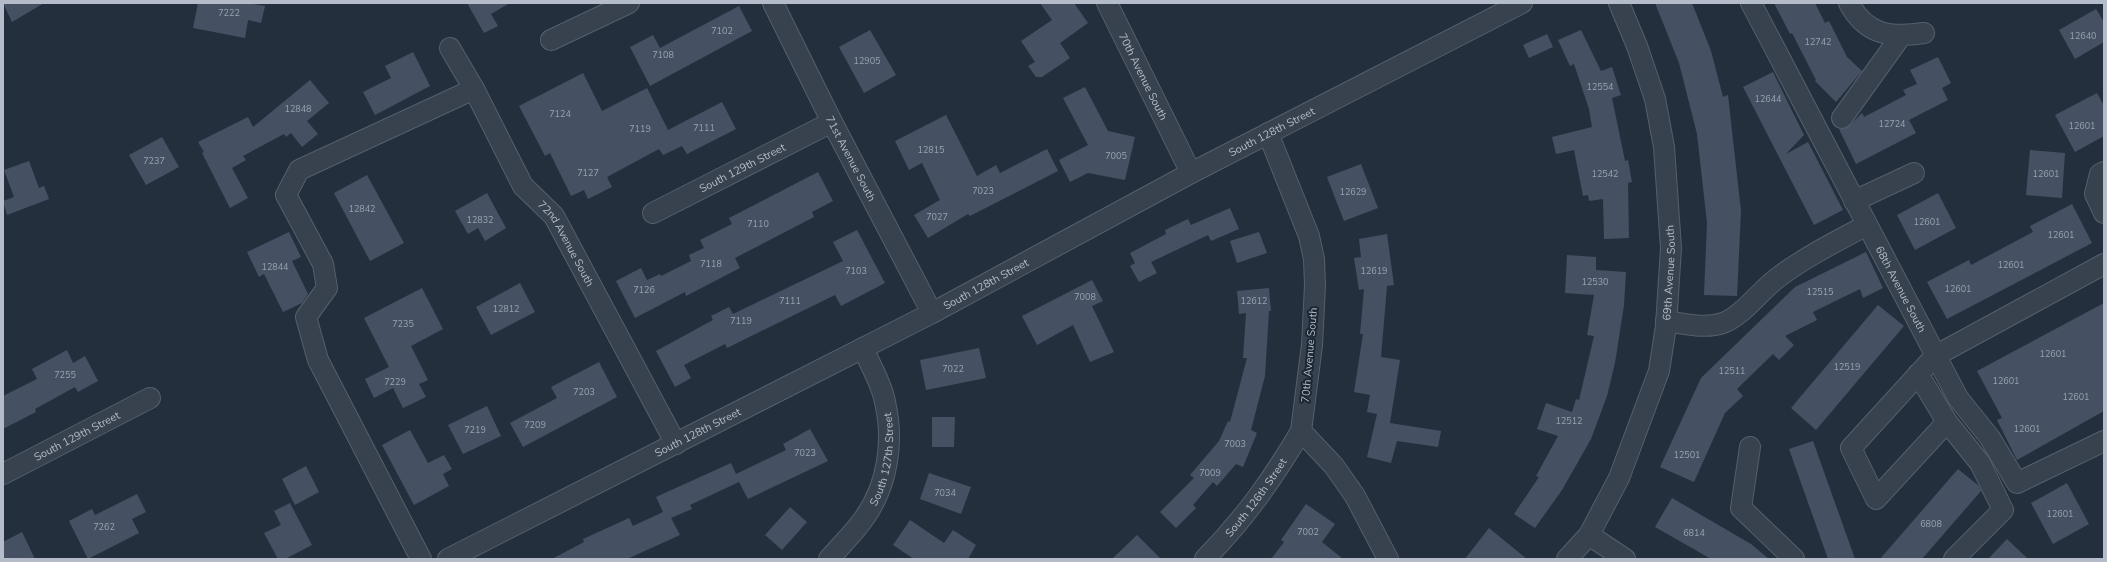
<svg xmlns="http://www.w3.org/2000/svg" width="2107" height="562" viewBox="0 0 2107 562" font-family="'Nunito Sans',sans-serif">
<rect width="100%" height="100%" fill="#242f3e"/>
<path fill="#455162" d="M3 3H44L12 22Z
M198 3H248L265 6 261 23 248 20 245 38 193 28Z
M467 3H510L491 14 498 26 484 33Z
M1040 3H1074L1088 23 1060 43 1070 58 1042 77H1036L1028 66 1035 62 1021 41 1052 20Z
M1655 3H1692L1711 51 1723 97 1728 95 1741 211 1737 296 1704 295 1707 223 1697 134 1679 63Z
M1774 3H1815L1825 23 1829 21 1847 57 1862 71 1836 102 1815 81 1816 80 1792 33 1790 34Z
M739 6 752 31 650 86 630 47 653 35 660 48Z
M2096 9 2104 22V42L2075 59 2059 30Z
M870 30 896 75 864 93 839 47Z
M1581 30 1601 71 1612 67 1621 95 1612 98 1625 161 1628 160 1632 182 1628 183 1629 238 1604 239 1603 199 1589 201 1588 195 1583 196 1574 150 1556 154 1552 137 1592 127 1589 109 1574 64 1570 66 1558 40Z
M1547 34 1553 47 1529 58 1523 45Z
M413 52 430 86 375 115 363 92 391 78 385 66Z
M1938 57 1951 83 1942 88 1948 100 1909 120 1916 133 1856 164 1839 129 1847 128 1862 113 1864 117 1906 95 1903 90 1917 84 1910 70Z
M1773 72 1804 135 1786 154 1808 142 1843 210 1814 225 1743 87Z
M583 73 602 111 647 88 668 130 722 102 736 129 687 154 682 146 663 155 659 149 607 177 612 187 588 199 584 190 571 196 550 153 545 156 519 106Z
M310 80 329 103 307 121 318 134 302 147 291 133 286 137 284 134 243 156 246 160 232 168 248 198 230 208 202 153 204 152 198 142 248 117 253 127Z
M1085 87 1108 131 1135 137 1125 180 1088 173 1070 182 1059 160 1088 145 1063 98Z
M2097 93 2104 106V136L2075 152 2055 115Z
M946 115 977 176 996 165 1000 173 1047 149 1058 171 970 216 968 214 928 238 914 215 940 200 922 163 909 170 895 141Z
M162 137 179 167 146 185 129 155Z
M2030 150 2065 153 2062 198 2026 195Z
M29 161 39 188 44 186 49 199 7 215 3 201 14 197 4 170Z
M1361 164 1378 208 1344 221 1327 177Z
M818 172 833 201 812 212 814 217 735 258 740 268 686 296 685 292 635 318 616 281 641 268 647 280 660 274 661 276 691 261 689 255 704 248 700 240 732 224 729 218Z
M367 175 404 243 370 261 334 193Z
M487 193 506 228 485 241 478 228 468 234 455 211Z
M1938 193 1956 228 1915 250 1897 215Z
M2072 204 2092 243 1947 319 1927 282 1969 260 1971 265 2033 232 2030 226Z
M1230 208 1239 229 1211 241 1208 235 1151 262 1157 273 1139 282 1130 266 1135 263 1130 253 1166 234 1165 230 1188 219 1191 225Z
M857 230 885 283 841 306 835 295 727 348 725 344 684 365 691 378 675 387 656 351 713 320 711 316 729 307 733 314 843 261 833 242Z
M289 232 301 257 292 261 308 294 302 303 283 312 264 274 259 277 247 252Z
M1259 232 1267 253 1237 263 1230 241Z
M1387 234 1394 285 1387 286 1381 357 1400 360 1390 423 1441 431 1438 447 1397 441 1391 463 1367 457 1377 414 1367 412 1370 395 1354 392 1363 334H1360L1364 289 1359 290 1354 258 1361 257 1359 239Z
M1866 252 1883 288 1863 298 1860 289 1813 312 1817 320 1785 336 1794 345 1779 360 1773 354 1737 389 1743 396 1725 413 1694 482 1660 467 1701 378 1795 287Z
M1567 255 1596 257V270L1626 272 1624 305 1615 363 1607 396 1591 439 1562 490 1535 528 1514 514 1539 477 1536 476 1558 436 1537 429 1546 403 1572 412 1576 399 1579 400 1594 336 1587 335 1594 295 1565 293Z
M1092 280 1103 301 1092 306 1114 352 1090 362 1073 325 1037 345 1022 316Z
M520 283 535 312 491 335 476 307Z
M422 288 443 329 411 346 428 380 419 384 426 397 403 408 393 388 374 398 365 379 389 367 364 318Z
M1269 288 1271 311H1269L1265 376 1251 430 1257 433 1243 467 1236 464 1217 486 1213 482 1193 505 1196 508 1176 528 1160 512 1194 478 1190 475 1219 441 1228 421 1230 422 1247 358H1243L1246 313 1239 314 1237 291Z
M2104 303V411L2017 460 1997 420 2002 418 1977 371Z
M1878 305 1904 326 1816 430 1791 408Z
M979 348 986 378 926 390 920 360Z
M67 350 73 363 85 356 98 381 78 392 75 387 35 409 36 412 3 429V396L37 379 32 369Z
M599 362 617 397 523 447 510 423 557 398 551 387Z
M487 406 501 436 463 454 448 425Z
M932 417H955L954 447H932Z
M810 429 828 461 748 499 739 482 690 505 692 509 671 518 680 535 627 559H552L584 542 583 539 629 518 633 526 663 512 656 497 731 463 736 474 786 450 783 444Z
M410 430 428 463 444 455 452 469 443 474 449 486 414 505 382 445Z
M1813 441 1855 559H1828L1789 449Z
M306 466 319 492 295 505 282 479Z
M1958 469 1979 486 1981 491 1922 559H1880Z
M929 473 971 487 961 514 920 499Z
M2067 483 2089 524 2053 544 2031 503Z
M137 494 146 512 132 519 139 533 88 559 69 521 92 509 95 515Z
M1672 498 1751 544 1769 559H1711L1655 527Z
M290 503 312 545 285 559H278L264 533 281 525 274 511Z
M1306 504 1335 524 1322 542 1343 559H1271L1284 542 1281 540Z
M790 507 807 522 782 550 765 535Z
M910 520 944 543 953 530 976 545 968 559H914L893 545Z
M1489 528 1527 559H1465Z
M22 532 35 559H3V542Z
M1137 535 1161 559H1112Z
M2007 539 2028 559H1988Z"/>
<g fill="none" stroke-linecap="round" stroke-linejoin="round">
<defs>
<g id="minor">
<path id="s1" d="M773 3 832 122 932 313"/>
<path id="s2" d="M1107 3 1191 173"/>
<path id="s3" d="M1751 3 1958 398 1990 438 2017 483 2104 441"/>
<path d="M1849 3C1866 35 1890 38 1924 33"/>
<path d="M551 40 629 3"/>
<path id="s4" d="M450 48 474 89 523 186 554 216 676 444"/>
<path d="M1842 118 1901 36"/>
<path d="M1268 133 1309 236 1314 259 1315 285 1312 345 1301 431 1334 466 1355 496 1388 559"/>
<path d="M2104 172 2100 174 2095 194 2104 213"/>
<path d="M1854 201 1914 173"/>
<path id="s5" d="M653 213 832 122"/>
<path d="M1666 321C1685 324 1705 329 1723 323 1744 315 1761 289 1780 276 1807 256 1837 241 1867 225"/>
<path d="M1918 374 1947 422 1876 499 1851 448 1935 356 2104 264"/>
<path d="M1947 422 1980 463 2003 510 1954 559"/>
<path d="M1750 447 1741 508 1794 559"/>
<path id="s6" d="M3 474 150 398"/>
<path d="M1589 535 1625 559"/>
<path d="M421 559 318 360 306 317 327 288 323 264 286 195 299 170 474 89"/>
<path id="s7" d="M448 559 932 313 1191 173 1522 3"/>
<path id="s8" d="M829 559C841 545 855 532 865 517 888 484 894 441 885 402 882 384 870 365 863 348"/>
<path id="s9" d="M1205 559C1245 518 1272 480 1301 431"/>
<path id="s10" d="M1567 559 1589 535 1619 478 1659 371 1666 326 1671 248 1664 147 1655 99 1637 46 1619 3"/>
</g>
</defs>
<use href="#minor" stroke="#565f6c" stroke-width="22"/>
<use href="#minor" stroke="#38414e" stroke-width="20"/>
</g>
<g text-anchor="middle" stroke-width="4" stroke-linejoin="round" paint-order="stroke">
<g font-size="9" fill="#98a1af">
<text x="229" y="16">7222</text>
<text x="722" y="34">7102</text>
<text x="2083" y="39">12640</text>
<text x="1818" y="45">12742</text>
<text x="663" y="58">7108</text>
<text x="867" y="64">12905</text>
<text x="1600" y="90">12554</text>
<text x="1768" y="102">12644</text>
<text x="298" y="112">12848</text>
<text x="560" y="117">7124</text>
<text x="1892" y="127">12724</text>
<text x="2082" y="129">12601</text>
<text x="704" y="131">7111</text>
<text x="640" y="132">7119</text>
<text x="931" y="153">12815</text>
<text x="1116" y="159">7005</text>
<text x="154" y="164">7237</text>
<text x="588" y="176">7127</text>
<text x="1605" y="177">12542</text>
<text x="2046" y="177">12601</text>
<text x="983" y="194">7023</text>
<text x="1353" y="195">12629</text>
<text x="362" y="212">12842</text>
<text x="937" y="220">7027</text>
<text x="480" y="223">12832</text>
<text x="1927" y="225">12601</text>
<text x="758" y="227">7110</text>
<text x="2061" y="238">12601</text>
<text x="711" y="267">7118</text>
<text x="2011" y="268">12601</text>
<text x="275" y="270">12844</text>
<text x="856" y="274">7103</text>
<text x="1374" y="274">12619</text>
<text x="1595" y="285">12530</text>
<text x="1958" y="292">12601</text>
<text x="644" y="293">7126</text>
<text x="1820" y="295">12515</text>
<text x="1085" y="300">7008</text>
<text x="790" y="304">7111</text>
<text x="1254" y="304">12612</text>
<text x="506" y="312">12812</text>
<text x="741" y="324">7119</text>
<text x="403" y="327">7235</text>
<text x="2053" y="357">12601</text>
<text x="1847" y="370">12519</text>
<text x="953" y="372">7022</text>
<text x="1732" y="374">12511</text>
<text x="65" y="378">7255</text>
<text x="2006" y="384">12601</text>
<text x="395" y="385">7229</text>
<text x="584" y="395">7203</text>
<text x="2076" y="400">12601</text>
<text x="1569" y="424">12512</text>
<text x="535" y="428">7209</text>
<text x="2027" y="432">12601</text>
<text x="475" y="433">7219</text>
<text x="1235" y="447">7003</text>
<text x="805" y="456">7023</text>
<text x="1687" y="458">12501</text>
<text x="1210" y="476">7009</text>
<text x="945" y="496">7034</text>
<text x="2060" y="517">12601</text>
<text x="1931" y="527">6808</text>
<text x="104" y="530">7262</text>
<text x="1308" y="535">7002</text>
<text x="1694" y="536">6814</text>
</g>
<g font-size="11" fill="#b4bcc9" stroke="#1d2633">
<text dy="4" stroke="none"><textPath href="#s2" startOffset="82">70th Avenue South</textPath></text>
<text dy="4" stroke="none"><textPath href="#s7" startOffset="928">South 128th Street</textPath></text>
<text dy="4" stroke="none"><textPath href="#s1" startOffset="174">71st Avenue South</textPath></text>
<text dy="4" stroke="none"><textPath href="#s5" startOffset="100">South 129th Street</textPath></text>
<text dy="4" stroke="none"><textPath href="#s4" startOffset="229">72nd Avenue South</textPath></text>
<text dy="4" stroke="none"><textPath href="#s10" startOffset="310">69th Avenue South</textPath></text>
<text dy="4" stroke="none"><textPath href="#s7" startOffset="604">South 128th Street</textPath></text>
<text dy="4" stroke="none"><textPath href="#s3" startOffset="323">68th Avenue South</textPath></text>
<text transform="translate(1309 355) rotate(-85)" y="4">70th Avenue South</text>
<text dy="4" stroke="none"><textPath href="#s7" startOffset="280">South 128th Street</textPath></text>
<text dy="4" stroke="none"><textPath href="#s6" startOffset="83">South 129th Street</textPath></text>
<text dy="4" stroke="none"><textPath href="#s8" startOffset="117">South 127th Street</textPath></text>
<text dy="4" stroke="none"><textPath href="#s9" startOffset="80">South 126th Street</textPath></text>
</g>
</g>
<rect width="2107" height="562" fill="none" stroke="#b4bcc9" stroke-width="8"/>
</svg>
